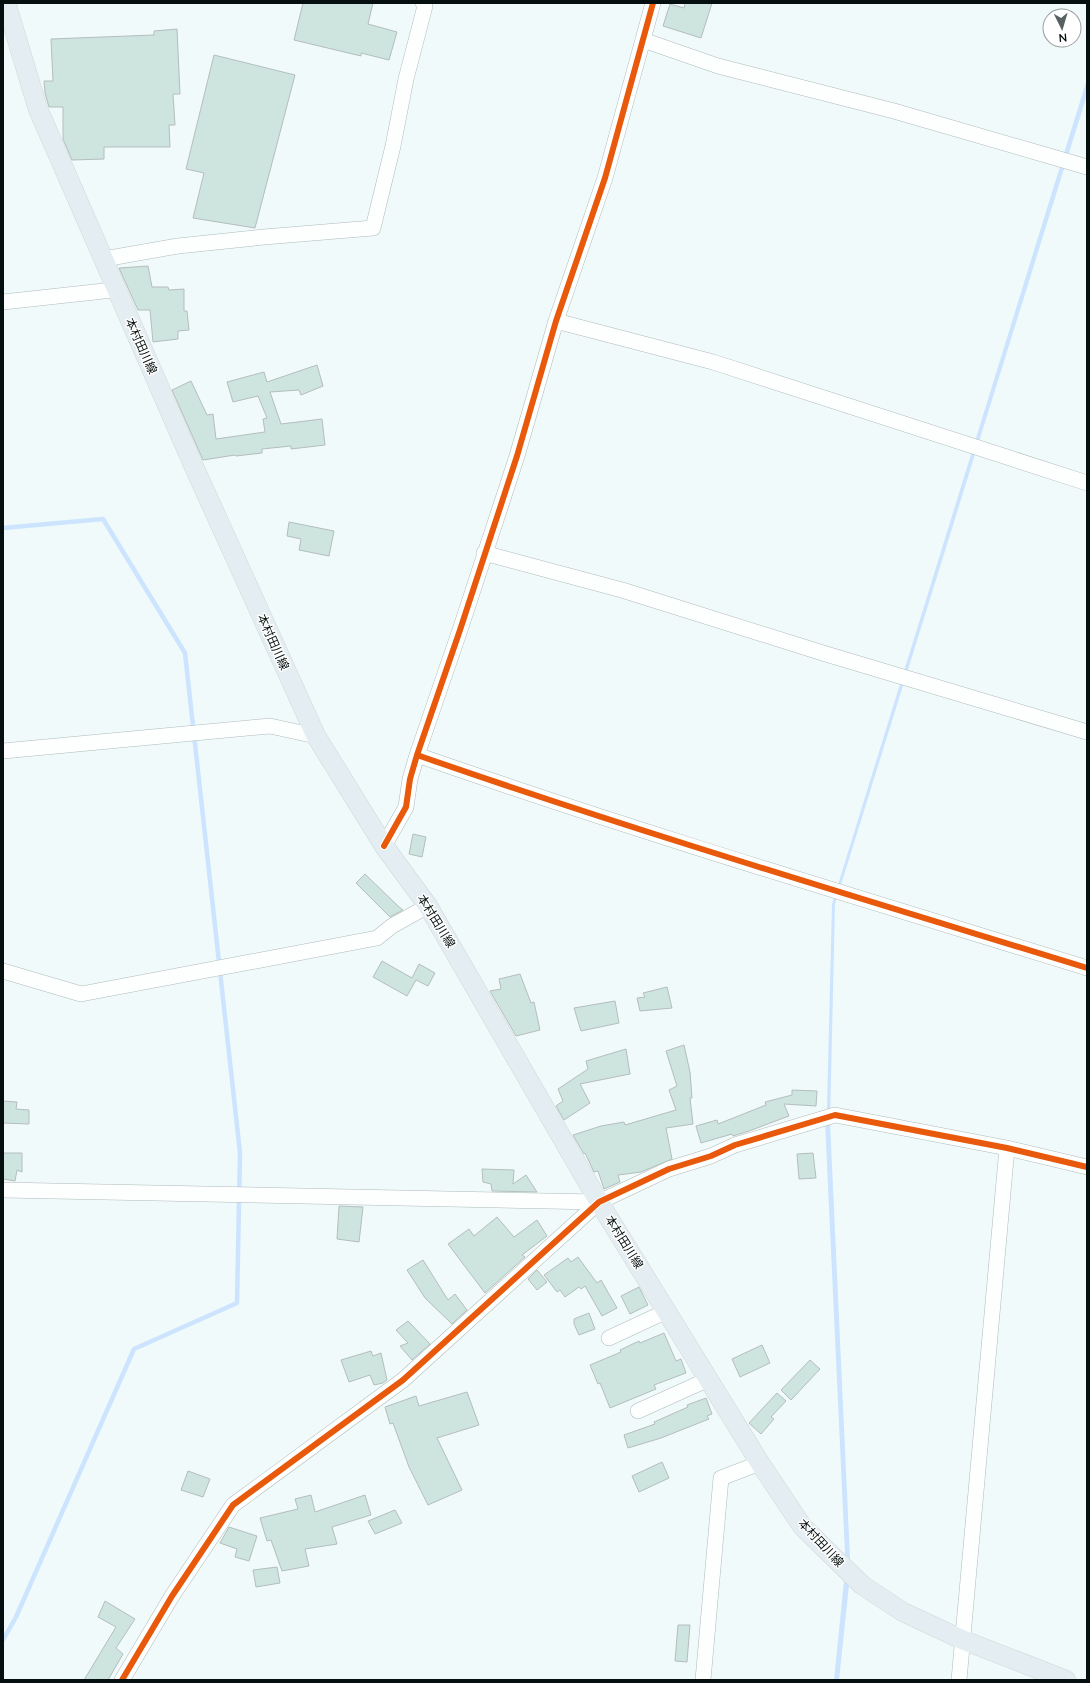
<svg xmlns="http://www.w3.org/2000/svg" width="1090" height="1683" viewBox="0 0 1090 1683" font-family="Lato,'Noto Sans JP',sans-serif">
<rect width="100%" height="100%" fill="#f0fafb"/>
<path fill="#cce4fe" d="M1087 79V95L835 904 830 1122 850 1559 849 1585 839 1680H834L844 1581 845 1553 825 1121 827 1108 832 904Z"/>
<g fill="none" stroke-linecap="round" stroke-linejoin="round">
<path stroke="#cce4fe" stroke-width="4.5" d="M3 528 103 519 185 653 240 1153 237 1303 134 1349 16 1617 3 1640"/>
</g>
<path fill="#cee4df" stroke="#b4bebc" d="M303 3H373L368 24 397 32 389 60 361 53V56L294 40Z
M685 3H712L701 38 663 26 670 4 684 8Z
M177 29 180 94H173L175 125H169L170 147H104V159L72 160 63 139V107H49L45 93 44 81H53L51 39 154 35V31Z
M214 55 295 75 255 228 193 218 204 173 186 169Z
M148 266 152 287H168L169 290 184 289V311H187L189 330 178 331V339L153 342 150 310H138L119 268Z
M317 365 323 386 301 395 299 390 270 392 281 424 322 419 325 445 291 449V446L262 449V453L236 456 235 455 203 460 172 390 191 381 207 415 213 414 216 439 265 432 263 419 267 418 258 396 233 402 227 382 264 372 267 382Z
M289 522 334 531 329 556 299 550 301 539 287 536Z
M413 834 426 837 422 857 409 854Z
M365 874 398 906 403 910 390 917 356 883Z
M382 961 412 978 419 964 435 973 428 986 416 980 407 996 373 977Z
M520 974 531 1003 534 1002 540 1030 516 1036 490 991 501 989 499 979Z
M667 987 672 1008 640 1011 637 998 645 997 643 993Z
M615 1001 619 1023 581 1031 574 1008Z
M684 1045 690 1072 692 1098H690L693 1124 666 1128 672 1159 641 1172 618 1175 620 1182 604 1189 598 1171 594 1172 585 1153 584 1154 573 1135 601 1126 624 1122 625 1125 676 1110 669 1090 677 1086 666 1051Z
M626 1049 630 1074 580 1084 590 1103 564 1120 556 1106 563 1101 558 1089 588 1069 586 1061Z
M792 1090 817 1091 816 1106 784 1104 789 1116 749 1131 733 1136 732 1134 701 1143 696 1126 717 1120 718 1124 766 1105 765 1102 792 1095Z
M3 1101 17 1102 16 1109 29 1110V1124L3 1123Z
M3 1153H22V1172L17 1170 15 1181 3 1179Z
M813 1153 816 1178 799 1179 797 1154Z
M482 1169 514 1170 513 1184 526 1175 537 1192 492 1191 491 1184 483 1182Z
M339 1206 363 1207 359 1242 337 1239Z
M497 1217 514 1237 537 1220 547 1236 522 1255 525 1257 485 1293 448 1244 469 1229 474 1236Z
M578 1257 597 1283 601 1280 617 1308 602 1316 585 1286 581 1289 579 1287 565 1297 560 1290 557 1292 544 1275 568 1258 571 1262Z
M423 1260 448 1300 455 1294 467 1310 452 1324 425 1298 407 1270Z
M537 1270 547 1282 537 1290 528 1279Z
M639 1287 648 1305 630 1314 621 1296Z
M589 1313 595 1329 579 1335 574 1324V1319Z
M408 1321 430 1344 412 1360 400 1346 408 1343 396 1330Z
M664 1333 676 1361 681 1359 686 1373 654 1385 656 1389 610 1408 600 1383 598 1384 590 1365 621 1352 620 1350 639 1341 640 1343Z
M762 1345 770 1363 740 1377 732 1359Z
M371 1351 373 1356 381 1353 387 1380 383 1383 374 1385 370 1375 349 1382 341 1360Z
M810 1360 820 1369 791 1400 781 1390Z
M467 1392 479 1425 437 1438 462 1490 428 1505 409 1467 393 1423 390 1424 385 1407 416 1396 419 1406Z
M777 1393 786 1401 771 1417 774 1419 761 1434 749 1423Z
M706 1398 712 1414 707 1416 709 1419 661 1438 628 1448 624 1435 655 1424 654 1422 688 1407 687 1405Z
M662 1462 669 1478 639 1492 632 1476Z
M188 1471 210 1479 203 1497 181 1490Z
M311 1495 315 1512 365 1495 371 1515 332 1527 337 1544 305 1549 309 1566 282 1571 271 1540 267 1541 260 1518 298 1509 295 1499Z
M395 1510 402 1523 375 1534 368 1521Z
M229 1527 257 1536 249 1561 235 1557 237 1549 220 1543Z
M277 1567 280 1583 256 1587 253 1570Z
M105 1601 135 1619 116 1648 123 1654 108 1680H84L116 1627 98 1617Z
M678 1625H690L687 1662 675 1661Z"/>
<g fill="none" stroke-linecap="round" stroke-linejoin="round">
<defs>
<path id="minor" d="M643 40 718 66 894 111 1087 167
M104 259 178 246 264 237 373 228 393 146 406 79 425 6 423 3
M3 302 113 290 117 291
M556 321 713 362 1087 483
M484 553 622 590 826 654 1087 732
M3 751 270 726 316 736
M417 755C638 832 863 899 1087 968
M384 846 406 807 410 779 417 755 460 630 517 456 556 321 605 178 653 3
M3 971 81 994 377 938 392 926 428 906
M3 1190 599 1202
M609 1338 667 1311
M638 1411 709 1379
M122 1680 172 1596 233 1505 403 1380 599 1202 669 1169 711 1156 735 1145 835 1115 1007 1148 1087 1167
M703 1680 721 1478 760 1463
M959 1680 1007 1148"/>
<path id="major" d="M6 3 38 109 195 469 316 736 384 846 428 906 599 1202 760 1463 802 1526 862 1585 903 1612 963 1640 1066 1680"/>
</defs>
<use href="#minor" stroke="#b0bbbb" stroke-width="16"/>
<use href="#major" stroke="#d1d7d7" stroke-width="20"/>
<use href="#minor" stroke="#fdfefe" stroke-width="15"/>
<use href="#major" stroke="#e4edf1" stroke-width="19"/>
<defs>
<path id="cycleway" d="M417 755C638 832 863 899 1087 968
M384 846 406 807 410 779 417 755 460 630 517 456 556 321 605 178 653 3
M122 1680 172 1596 233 1505 403 1380 599 1202 669 1169 711 1156 735 1145 835 1115 1007 1148 1087 1167"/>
</defs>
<use href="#cycleway" stroke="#fff" stroke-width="8"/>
<use href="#cycleway" stroke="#e8590c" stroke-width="6"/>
</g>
<g text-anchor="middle" stroke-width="3" stroke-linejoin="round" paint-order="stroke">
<g font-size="12" fill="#050f0f" stroke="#fff">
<text transform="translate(141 346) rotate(66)" y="4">本村田川線</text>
<text transform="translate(273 642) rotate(66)" y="4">本村田川線</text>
<text transform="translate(436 921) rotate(58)" y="4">本村田川線</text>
<text transform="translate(624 1242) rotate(58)" y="4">本村田川線</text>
<text transform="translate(821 1543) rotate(47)" y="4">本村田川線</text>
</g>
</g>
<rect width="1090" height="1683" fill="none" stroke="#050f0f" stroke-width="8"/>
<g transform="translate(1062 28) rotate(175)"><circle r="19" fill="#ffffff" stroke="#9b9f9f"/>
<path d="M0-3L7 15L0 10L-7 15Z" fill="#576162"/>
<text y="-6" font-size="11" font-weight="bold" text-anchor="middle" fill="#050f0f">N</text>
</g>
</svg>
